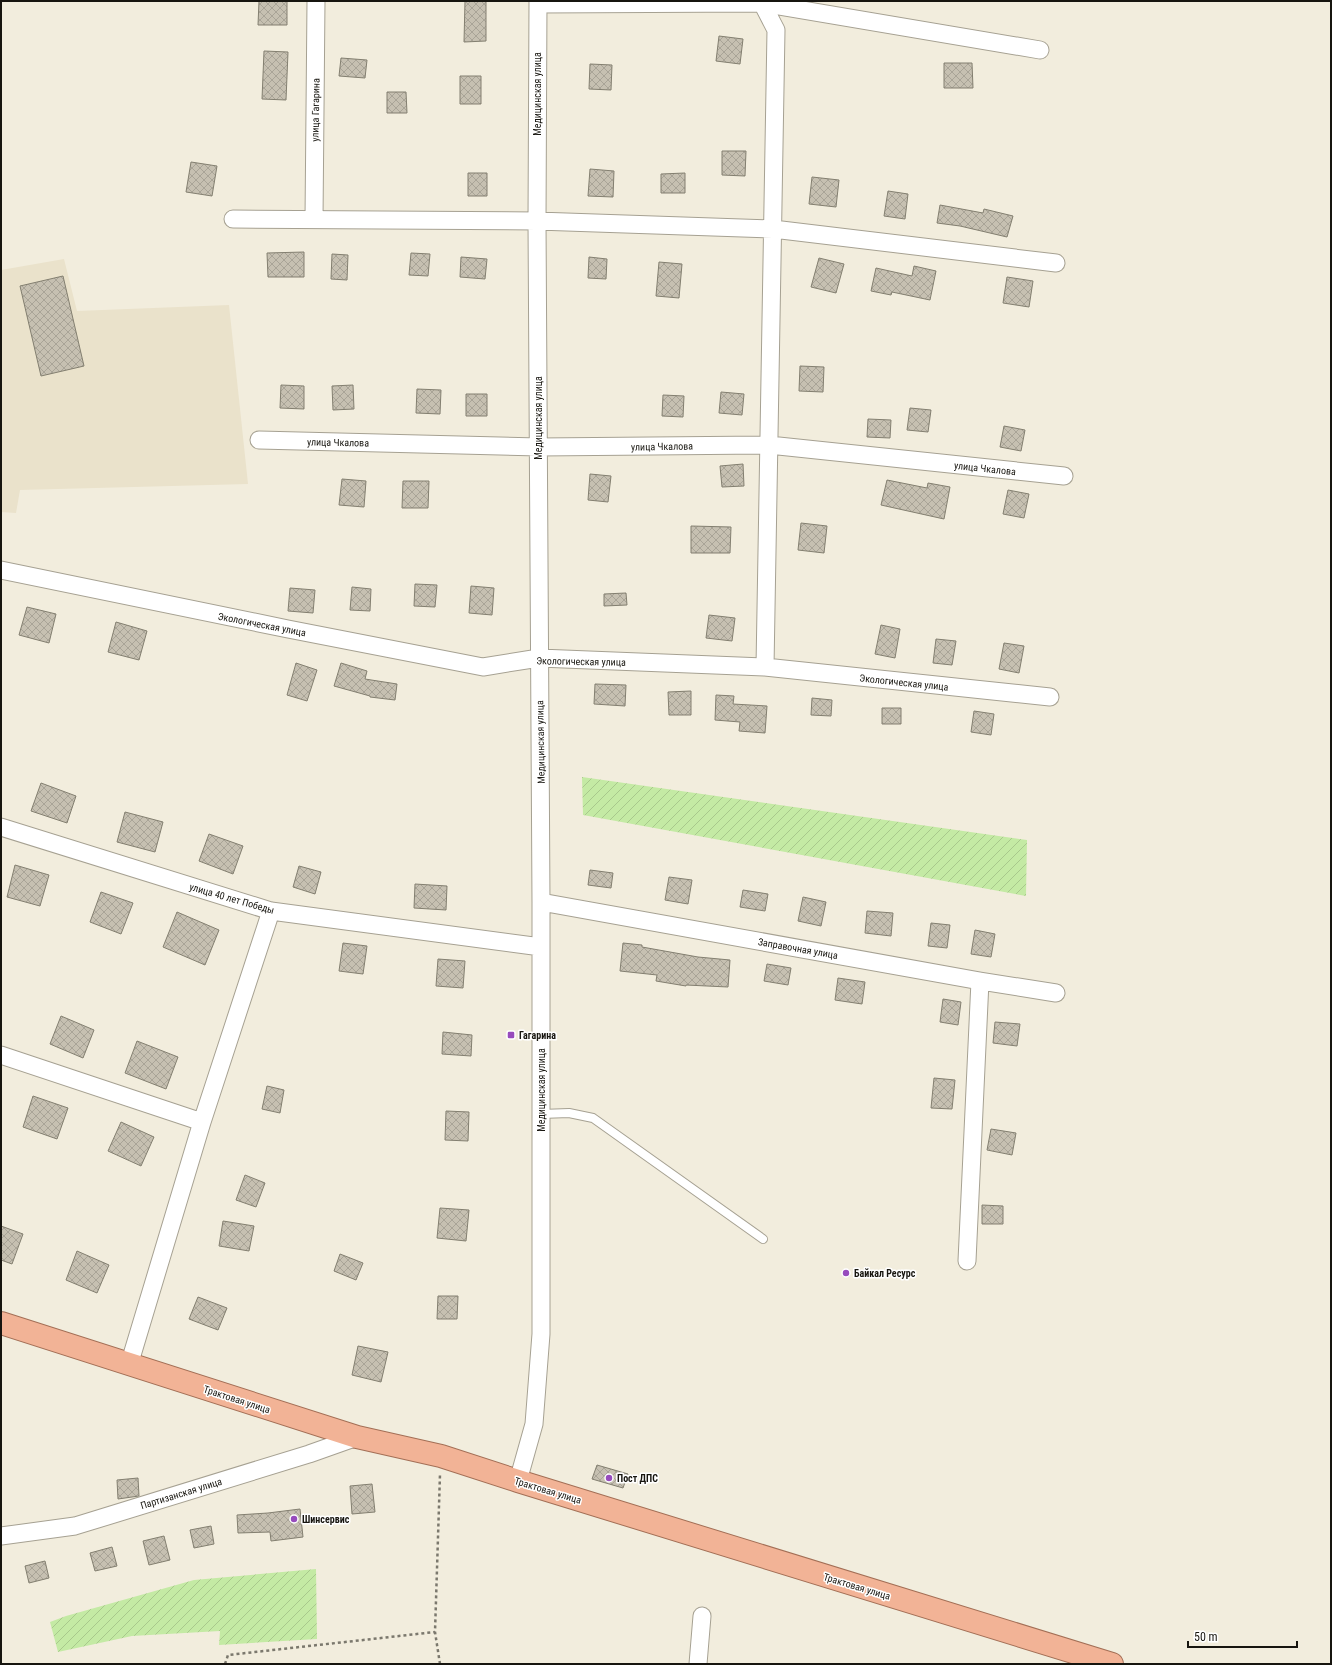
<svg xmlns="http://www.w3.org/2000/svg" width="1332" height="1665" viewBox="0 0 1332 1665" font-family="'Roboto Condensed',sans-serif">
<defs>
<pattern id="garden-furrows" width="10" height="10" patternUnits="userSpaceOnUse"><rect width="10" height="10" fill="#c4eaa4"/><path d="M-1 1l2-2M0 10L10 0M9 11l2-2" fill="none" stroke="#a8c88c"/></pattern>
<pattern id="building-cross-hatch" width="8" height="8" patternUnits="userSpaceOnUse"><rect width="8" height="8" fill="#c6c0b1"/><path d="M0 0l8 8M0 8l8-8" fill="none" stroke="#a9a497"/></pattern>
</defs>
<rect width="100%" height="100%" fill="#f2eddd"/>
<path fill="#eae2cb" d="M64 259 77 311 229 305 248 484 20 490 16 513 1 512V270Z"/>
<path fill="url(#garden-furrows)" d="M582 777 1027 840 1026 896 583 815Z
M316 1569 317 1639 219 1645 220 1631 132 1636 58 1652 50 1622 66 1616 194 1580Z"/>
<path fill="url(#building-cross-hatch)" stroke="#837f70" d="M259 1H287V25H258Z
M465 1H486V41L464 42Z
M719 36 743 39 740 64 716 61Z
M264 51 288 52 286 100 262 99Z
M341 58 367 60 365 78 339 76Z
M944 63H972L973 88H944Z
M590 64 612 65 611 90 589 89Z
M460 76H481V104H460Z
M387 92H406L407 113H387Z
M722 151H746L745 176 722 175Z
M191 162 217 166 212 196 186 192Z
M590 169 614 171 613 197 588 196Z
M468 173H487V196H468Z
M685 173V193H661V174Z
M812 177 839 180 836 207 809 204Z
M888 191 908 194 905 219 884 216Z
M940 205 983 213 984 209 1013 216 1007 237 960 226 937 223Z
M304 252V277H268L267 253Z
M411 253 430 254 428 276 409 275Z
M332 254 348 255 347 280 331 279Z
M461 257 487 259 485 279 460 277Z
M589 257 607 259 606 279 588 278Z
M819 258 844 264 836 293 811 287Z
M659 262 682 264 679 298 656 296Z
M914 266 936 271 930 300 892 292 891 295 871 291 876 268 912 276Z
M63 276 84 366 41 376 20 286Z
M1007 277 1033 281 1029 307 1003 303Z
M800 366 824 367 823 392 799 391Z
M281 385 304 386V409L280 408Z
M353 385 354 409 333 410 332 386Z
M417 389 441 390 440 414 416 413Z
M721 392 744 394 742 415 719 413Z
M466 394H487V416H466Z
M663 395 684 396 683 417 662 416Z
M910 408 931 410 928 432 907 430Z
M868 419 891 420 890 438 867 437Z
M1004 426 1025 430 1021 451 1000 447Z
M743 464 744 486 722 487 720 466Z
M590 474 611 476 608 502 588 500Z
M342 479 366 481 364 507 339 505Z
M887 480 927 488 928 483 950 487 944 519 881 505Z
M403 481H429L428 508H402Z
M1008 490 1029 494 1024 518 1003 514Z
M801 523 827 526 824 553 798 550Z
M691 526 731 527 730 553H691Z
M415 584 437 585 435 607 414 606Z
M471 586 494 588 492 615 469 613Z
M352 587 371 589 370 611 350 610Z
M290 588 315 590 313 613 288 611Z
M626 593 627 605 604 606V594Z
M27 607 56 614 49 643 19 635Z
M709 615 735 618 732 641 706 638Z
M116 622 147 631 139 660 108 652Z
M881 625 900 629 895 658 875 654Z
M936 639 956 641 952 665 933 663Z
M1004 643 1024 646 1019 673 999 669Z
M296 663 317 670 307 701 287 695Z
M341 663 367 671 365 679 397 684 395 700 370 697V696L334 686Z
M595 684 626 685 625 706 594 704Z
M691 691V715H669L668 692Z
M716 695 734 696 733 704 767 706 765 733 739 731 740 722 715 720Z
M812 698 832 700 831 716 811 715Z
M882 708H901V724H882Z
M974 711 994 714 991 735 971 732Z
M41 783 76 796 67 823 31 811Z
M125 812 163 822 155 852 117 842Z
M209 834 243 846 233 874 199 861Z
M15 865 49 875 40 906 7 897Z
M299 866 321 872 315 894 293 887Z
M590 870 613 873 611 888 588 885Z
M669 877 692 880 688 904 665 900Z
M415 884 447 886 446 910 414 908Z
M743 890 768 894 765 911 740 907Z
M101 892 133 903 121 934 90 922Z
M803 897 826 902 821 926 798 921Z
M867 911 893 913 891 936 865 933Z
M177 912 219 930 205 965 163 947Z
M931 923 950 925 947 948 928 946Z
M975 930 995 934 991 957 971 954Z
M343 943 367 946 363 974 339 971Z
M623 943 642 945V947L698 957 730 960 728 987 686 985V986L656 981 657 975 620 971Z
M438 959 465 961 463 988 436 986Z
M767 964 791 968 788 985 764 981Z
M838 978 865 982 862 1004 835 1000Z
M943 999 961 1002 958 1025 940 1022Z
M61 1016 94 1030 83 1058 50 1044Z
M995 1022 1020 1024 1017 1046 993 1043Z
M443 1032 472 1035 471 1056 442 1054Z
M137 1041 178 1057 166 1089 125 1073Z
M934 1078 955 1080 952 1109 931 1108Z
M267 1086 284 1090 280 1113 262 1109Z
M33 1096 68 1108 57 1139 23 1127Z
M446 1111 469 1112 468 1141 445 1140Z
M121 1122 154 1137 141 1166 108 1151Z
M991 1129 1016 1133 1012 1155 987 1150Z
M245 1175 265 1183 256 1207 236 1200Z
M982 1205 1003 1206V1224H982Z
M440 1208 469 1210 466 1241 437 1238Z
M223 1221 254 1226 249 1251 219 1246Z
M1 1226 23 1234 12 1264 1 1260Z
M77 1251 109 1265 97 1293 66 1280Z
M340 1254 363 1263 356 1280 334 1271Z
M438 1296H458L457 1319H437Z
M198 1297 227 1308 218 1330 189 1319Z
M358 1346 388 1352 381 1382 352 1375Z
M597 1465 628 1474 623 1488 592 1479Z
M138 1478 139 1496 118 1499 117 1480Z
M372 1484 375 1512 352 1514 350 1486Z
M300 1509 303 1537 271 1541 270 1532 238 1533 237 1515 268 1513Z
M211 1526 214 1544 194 1548 190 1530Z
M164 1536 170 1560 149 1565 143 1541Z
M112 1547 117 1566 95 1571 90 1553Z
M45 1561 49 1578 29 1583 25 1566Z"/>
<g fill="none" stroke-linecap="round" stroke-linejoin="round">
<defs>
<path id="service" d="M541 1114 569 1113 593 1118 763 1239"/>
<path id="minor" d="M761 1 776 30 765 667
M538 4 761 3 1040 50
M233 219 537 221 773 229 1056 263
M314 219 316 1
M259 440 539 447 769 445 1064 476
M1 570 288 629 483 667 539 658 765 667 1050 697
M1 827 271 911 541 947
M541 902 980 981 1056 993
M1 1055 202 1122
M967 1261 980 981
M129 1365 202 1122 271 911
M518 1481 534 1424 541 1334V902L537 221 538 1
M1 1536 75 1526 309 1454 357 1437
M698 1664 702 1616"/>
<path id="trunk" d="M1 1323 357 1437 441 1456 518 1481 1112 1664"/>
</defs>
<use href="#service" stroke="#a6a192" stroke-width="10"/>
<use href="#minor" stroke="#a6a192" stroke-width="19"/>
<use href="#trunk" stroke="#a36f56" stroke-width="24"/>
<path stroke="#7b786d" stroke-width="2.5" stroke-dasharray="3 3" stroke-linecap="butt" d="M225 1664 228 1655 435 1632
M440 1664 435 1632 440 1474"/>
<use href="#service" stroke="#fff" stroke-width="8"/>
<use href="#minor" stroke="#fff" stroke-width="17"/>
<use href="#trunk" stroke="#f2b396" stroke-width="22"/>
</g>
<g fill="#974bbd" stroke="#fff" stroke-width="1.5">
<rect x="507" y="1031" width="8" height="8" rx="2"/>
<circle cx="846" cy="1273" r="4"/>
<circle cx="609" cy="1478" r="4"/>
<circle cx="294" cy="1519" r="4"/>
</g>
<g text-anchor="middle" stroke-width="3" stroke-linejoin="round" paint-order="stroke">
<g font-size="10" fill="#17150f" stroke="#fff">
<text transform="translate(537 94) rotate(-90)" y="4">Медицинская улица</text>
<text transform="translate(315 110) rotate(-89)" y="4">улица Гагарина</text>
<text transform="translate(538 418) rotate(-90)" y="4">Медицинская улица</text>
<text transform="translate(338 442) rotate(1)" y="4">улица Чкалова</text>
<text transform="translate(662 446) rotate(-1)" y="4">улица Чкалова</text>
<text transform="translate(985 468) rotate(6)" y="4">улица Чкалова</text>
<text transform="translate(262 624) rotate(11)" y="4">Экологическая улица</text>
<text transform="translate(581 661) rotate(1)" y="4">Экологическая улица</text>
<text transform="translate(904 682) rotate(6)" y="4">Экологическая улица</text>
<text transform="translate(540 742) rotate(-91)" y="4">Медицинская улица</text>
<text transform="translate(232 898) rotate(16)" y="4">улица 40 лет Победы</text>
<text transform="translate(798 948) rotate(10)" y="4">Заправочная улица</text>
<text transform="translate(541 1090) rotate(-90)" y="4">Медицинская улица</text>
<text transform="translate(237 1399) rotate(18)" y="4">Трактовая улица</text>
<text transform="translate(548 1490) rotate(17)" y="4">Трактовая улица</text>
<text transform="translate(181 1493) rotate(-17)" y="4">Партизанская улица</text>
<text transform="translate(857 1586) rotate(17)" y="4">Трактовая улица</text>
</g>
<g font-size="10" font-weight="bold" fill="#17150f" stroke="#fff" text-anchor="start">
<text x="519" y="1039">Гагарина</text>
<text x="854" y="1277">Байкал Ресурс</text>
<text x="617" y="1482">Пост ДПС</text>
<text x="302" y="1523">Шинсервис</text>
</g>
</g>
<rect width="1332" height="1665" fill="none" stroke="#17150f" stroke-width="4"/>
<path d="M1188 1641v6h109v-6" fill="none" stroke="#17150f" stroke-width="2"/>
<text x="1194" y="1641" font-size="12" fill="#17150f" stroke="#ffffff" stroke-width="3" paint-order="stroke">50 m</text>
</svg>
